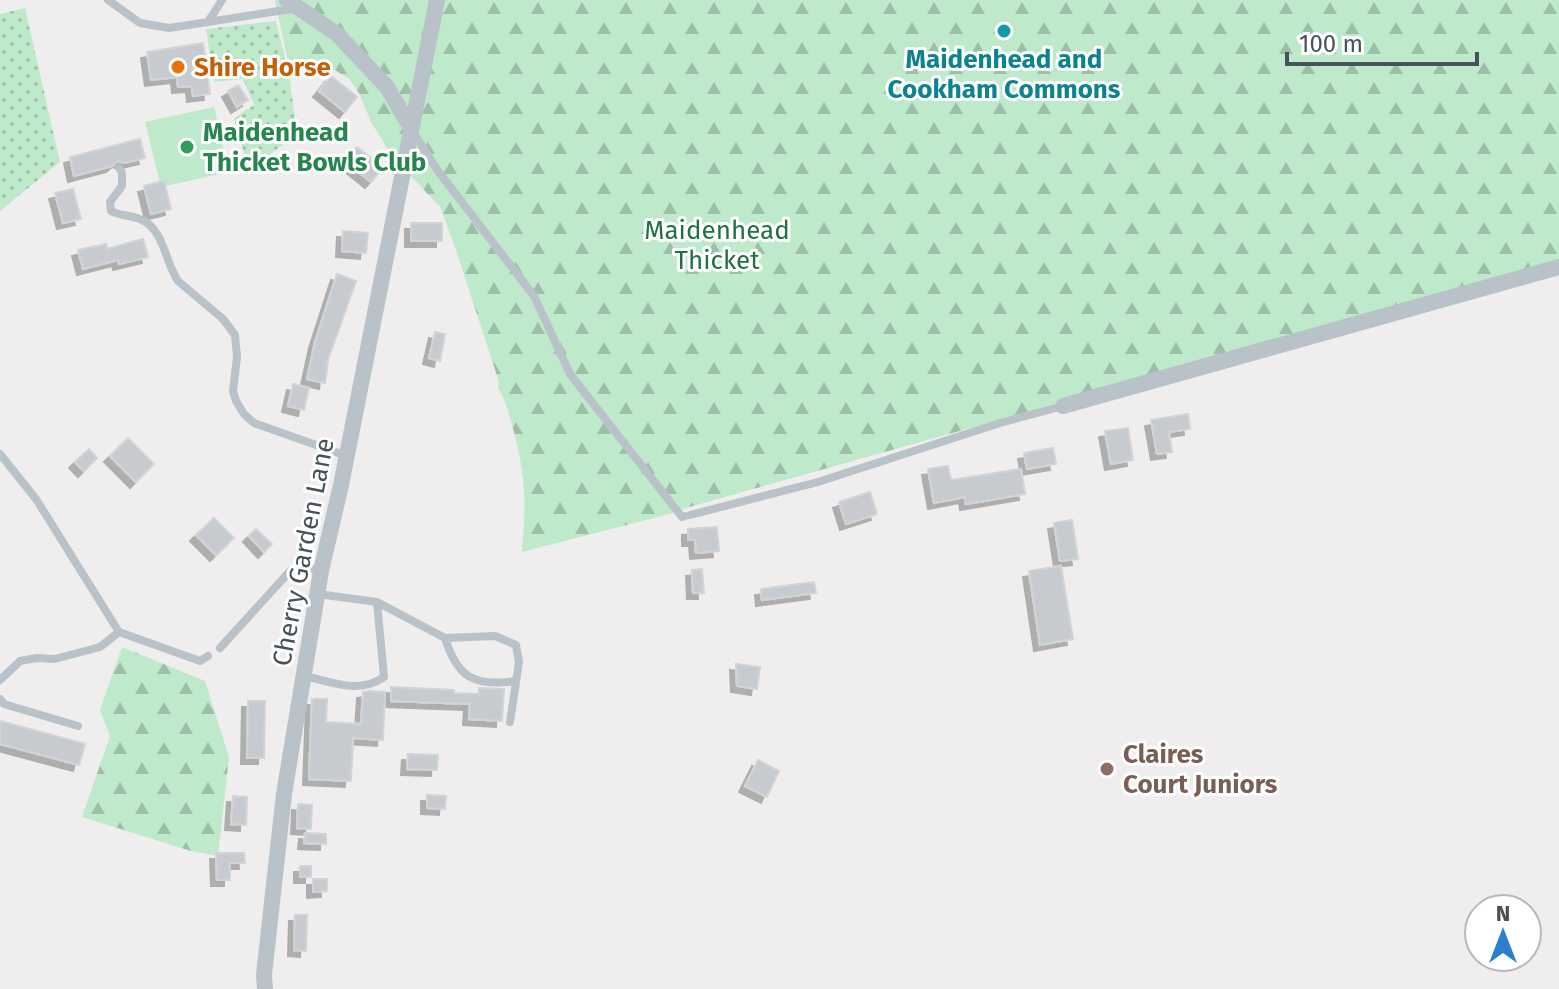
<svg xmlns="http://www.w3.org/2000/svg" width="1559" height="989" viewBox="0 0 1559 989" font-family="'Fira Sans',sans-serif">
<defs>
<pattern id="grass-dots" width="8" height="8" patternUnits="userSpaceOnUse" patternTransform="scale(2)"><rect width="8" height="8" fill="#bfe9cb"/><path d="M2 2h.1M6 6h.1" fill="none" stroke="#9dbfa8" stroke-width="1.8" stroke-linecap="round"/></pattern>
<pattern id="forest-firs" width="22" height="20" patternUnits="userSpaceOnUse" patternTransform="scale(2)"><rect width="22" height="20" fill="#bfe9cb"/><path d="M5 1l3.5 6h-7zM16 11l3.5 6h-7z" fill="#9dbfa8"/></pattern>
<filter id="shadow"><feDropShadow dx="-6" dy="6" stdDeviation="0" flood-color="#0004"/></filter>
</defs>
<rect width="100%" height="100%" fill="#efeded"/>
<path fill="url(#grass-dots)" d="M25 8 60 162 0 211V14Z
M276 21 289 74 297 134 249 170 234 118 254 105 243 79 214 82 206 29Z"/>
<path fill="url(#forest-firs)" d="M275 0H1559V262L686 508 673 513 522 552C526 505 526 475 513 429 509 414 506 401 498 388L499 382 455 247 440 207 393 157 371 122 359 93 349 79 335 70 300 65 289 67Z
M122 647 205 681 229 757 218 856 191 851 82 817 110 736 100 710Z"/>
<path fill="#bfe9cb" d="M214 107 229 172 161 187 145 122Z"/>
<path fill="#c7cacf" stroke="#d1d4d7" stroke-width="2" filter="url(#shadow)" d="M203 43 210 94 193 96 192 86 178 87 177 77 151 80 147 52Z
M331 76 357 97 345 112 319 91Z
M238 85 248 100 237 107 228 91Z
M140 139 145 158 124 163 118 161 112 166 74 176 70 157Z
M357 147 383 168 371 182 345 161Z
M164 181 171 209 151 214 144 186Z
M73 189 81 219 63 223 55 193Z
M411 223H442V241H411Z
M343 231 368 233 366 253 342 251Z
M143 239 148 257 119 264 118 260 83 269 78 250 106 244 107 249Z
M337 274 356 281 328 360 325 383 307 379 315 342Z
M435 332 445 334 440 361 429 358Z
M293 384 309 388 304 410 288 406Z
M1188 414 1190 429 1169 432 1172 452 1157 454 1151 420Z
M1128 428 1133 460 1111 464 1105 431Z
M128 438 154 464 136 482 110 456Z
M1053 448 1056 464 1027 469 1024 453Z
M89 449 97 458 84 471 75 462Z
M948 466 951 480 1021 469 1025 494 966 504 965 497 934 503 928 469Z
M870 492 877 514 846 524 839 502Z
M214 518 234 538 216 555 196 535Z
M1072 520 1078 559 1060 561 1054 523Z
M717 527 719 551 696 553 695 540H688V529Z
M256 529 272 544 264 552 249 536Z
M1061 566 1073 639 1040 645 1029 571Z
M702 569 704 593H693L692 570Z
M814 582 816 593 762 600 761 589Z
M736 664 760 667 757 689 737 686Z
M391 687 454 690V693L479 694V688L504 689 502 721 469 719 470 704 391 701Z
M369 691 385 692 383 740 353 738 351 781 309 779 312 699H327L326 722 361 724 363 692Z
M248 701H265L264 758H247Z
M0 721 85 744 79 765 0 744Z
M408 754 438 755 437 770 407 769Z
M758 760 779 771 767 797 745 786Z
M427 795 446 796 445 809 427 808Z
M233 796 247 797 246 825 231 824Z
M298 804 312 805 311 829 297 828Z
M305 833 326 834V844L304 843Z
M216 853H244L245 863H230V880H217Z
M300 866H311V877H300Z
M313 879H327V891L313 892Z
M295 915H307L306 951 294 950Z"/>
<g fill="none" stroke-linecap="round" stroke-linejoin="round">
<path stroke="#b9c2c8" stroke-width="8" d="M108 0 140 23 169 28 298 8
M208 22 222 0
M413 132 438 171 534 296 570 374 682 517 685 516
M119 168 122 173V186L110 202 111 211C120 216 132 215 142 220 164 230 165 262 178 281L223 319 235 335 237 357 233 391 236 401 244 414 254 423 347 456
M0 454 36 499 119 632 200 661 208 656
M690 515 818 482 1000 423 1063 406
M318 594 377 602 445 638C457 677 474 687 515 681
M445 638 495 636 516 645 519 662 510 722
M220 648 291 570 305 567 321 571
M313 678C338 684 361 693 384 677L377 602
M0 680 20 661 37 658 55 659 100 647 119 632
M0 699 4 704 78 726"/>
<path stroke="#b9c2c8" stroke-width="16" d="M287 0 337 34 387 87 411 128
M1063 406 1559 267
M265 989 264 975 284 794 321 571 341 485 437 0"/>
</g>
<circle fill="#0f9aa8" stroke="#fff" stroke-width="3" cx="1004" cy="31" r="8"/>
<circle fill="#e8710a" stroke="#fff" stroke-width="3" cx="178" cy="67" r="8"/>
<circle fill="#2e9e5b" stroke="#fff" stroke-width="3" cx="187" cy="147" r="8"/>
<circle fill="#8d6e63" stroke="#fff" stroke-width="3" cx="1107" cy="769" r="8"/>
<g text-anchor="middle" stroke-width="6" stroke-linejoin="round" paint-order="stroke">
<g font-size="26" font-weight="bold" fill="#0d838f" stroke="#fff">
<text x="1004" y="68">Maidenhead and<tspan x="1004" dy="30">Cookham Commons</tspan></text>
</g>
<g font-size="26" font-weight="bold" fill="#c56008" stroke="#fff" text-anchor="start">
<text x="194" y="76">Shire Horse</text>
</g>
<g font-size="26" font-weight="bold" fill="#27864d" stroke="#fff" text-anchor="start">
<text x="203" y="141">Maidenhead<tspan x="203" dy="30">Thicket Bowls Club</tspan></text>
</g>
<g font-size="26" fill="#207141" stroke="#fff">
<text x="717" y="239">Maidenhead<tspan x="717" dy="30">Thicket</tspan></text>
</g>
<g font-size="26" fill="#475158" stroke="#fff">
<text transform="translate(303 552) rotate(-79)" y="9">Cherry Garden Lane</text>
</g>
<g font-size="26" font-weight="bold" fill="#785e54" stroke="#fff" text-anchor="start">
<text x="1123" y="763">Claires<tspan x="1123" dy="30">Court Juniors</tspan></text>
</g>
</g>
<g transform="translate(1503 933)"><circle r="38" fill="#ffffff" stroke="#b5b9bc" stroke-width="2"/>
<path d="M0-6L14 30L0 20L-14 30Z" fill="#2c80ca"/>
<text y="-12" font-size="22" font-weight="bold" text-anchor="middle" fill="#475158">N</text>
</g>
<path d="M1287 52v12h190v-12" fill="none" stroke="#475158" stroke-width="4"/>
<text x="1299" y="52" font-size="24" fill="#475158" stroke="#ffffff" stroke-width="6" paint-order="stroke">100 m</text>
</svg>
